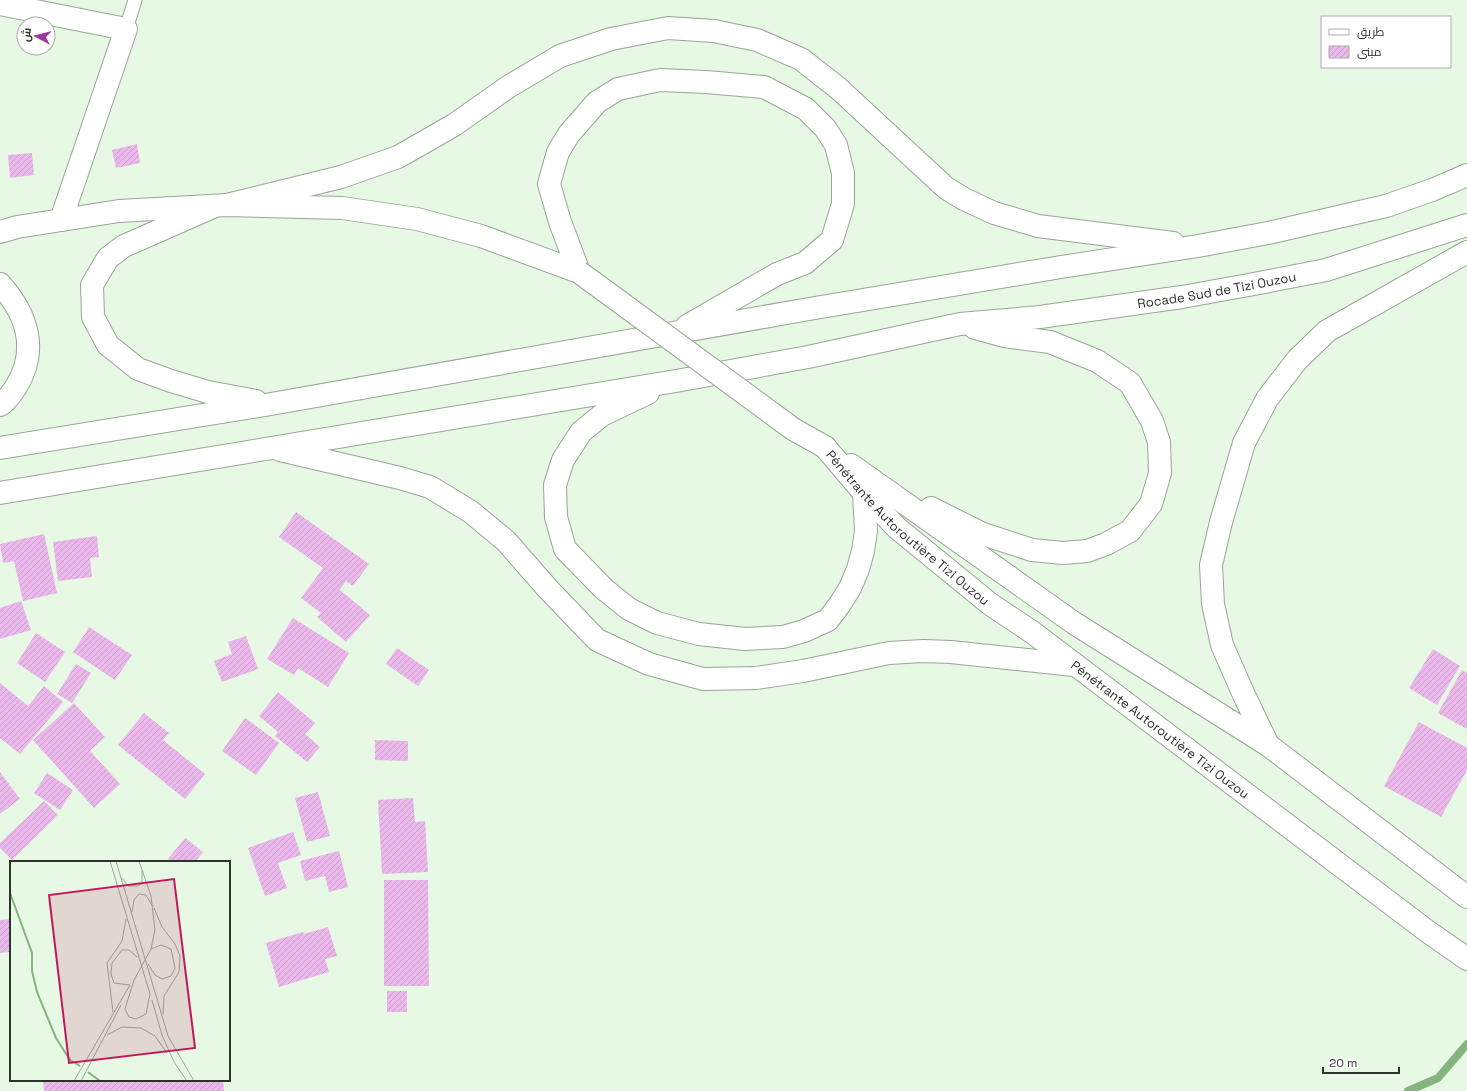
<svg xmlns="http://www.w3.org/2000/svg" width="1467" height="1091" viewBox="0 0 1467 1091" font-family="'Space Grotesk',Cairo,sans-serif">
<defs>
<pattern id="building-hatch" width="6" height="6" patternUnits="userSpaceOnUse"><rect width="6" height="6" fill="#ebb8eb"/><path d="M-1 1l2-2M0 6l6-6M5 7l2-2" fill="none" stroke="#ca9fca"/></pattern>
</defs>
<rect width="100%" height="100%" fill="#e7f8e4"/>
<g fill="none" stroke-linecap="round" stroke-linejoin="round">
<path stroke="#86b47f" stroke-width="8" d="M1408 1091 1438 1078 1467 1044"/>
</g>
<path fill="url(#building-hatch)" d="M137 144 140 163 116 168 112 150Z
M32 153 34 175 10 178 8 155Z
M296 512 369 564 353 586 346 581 336 595 340 590 370 615 346 642 317 617 321 613 301 598 323 568 279 537Z
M44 534 57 593 23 601 14 561 3 563 0 544Z
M97 536 99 557 90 558 92 577 58 581 53 542Z
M21 601 31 630 0 639V608Z
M293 618 349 653 328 687 298 668 294 675 267 659Z
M89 627 132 655 115 680 73 652Z
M36 633 65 652 45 682 17 663Z
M246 636 258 669 222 682 214 661 232 654 228 642Z
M397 648 429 670 418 686 386 664Z
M1433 649 1460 666 1437 705 1409 688Z
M76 664 91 673 72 703 57 694Z
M1462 670 1467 673V729L1438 713Z
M0 683 28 706 44 686 63 702 20 754 0 738Z
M278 692 315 723 305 734 320 747 307 762 275 736 278 732 259 716Z
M74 703 105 737 90 751 120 784 94 808 33 740Z
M144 713 169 733 163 740 205 774 185 799 118 745Z
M245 718 279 743 256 775 222 751Z
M1419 722 1467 748V770L1441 817 1384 786Z
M375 740 408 741V761L375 760Z
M0 772 20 799 0 814Z
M47 773 73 790 60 810 34 793Z
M318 792 330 836 307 842 295 798Z
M413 798 415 822 425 821 428 872 382 874 378 800Z
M44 801 58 815 12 860 0 848V843Z
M293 832 301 855 278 863 287 888 265 896 248 848Z
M185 838 203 852 195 862H172L168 859Z
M339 851 348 887 329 892 325 876 305 881 300 861Z
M384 880H428L429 986H384Z
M11 919V952L0 953V920Z
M328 927 337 956 325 959 329 972 279 987 266 943 303 932 304 934Z
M387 991H407V1012H387Z
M43 1080H223L224 1091H44Z"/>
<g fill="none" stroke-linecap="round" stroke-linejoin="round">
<defs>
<path id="lane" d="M126 29 135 0"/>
<path id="street" d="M0 4 126 29 61 220"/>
<path id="secondary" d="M0 232 17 227 119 211 227 205 342 208 417 219 481 236 579 272
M793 429 825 447"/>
<g id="highway">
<path d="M227 205 341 177 398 157 454 125 508 87 560 56 611 39 668 28 714 31 757 40 801 59 838 88 946 188 964 199 994 213 1038 226 1173 243"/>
<path d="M215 206 124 246 108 258 92 285 93 317 108 345 138 369 171 381 208 392 256 401"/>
<path d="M579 272 560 222 549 184 558 152 569 134 597 102 618 89 660 80 706 82 764 87 806 109 825 128 836 145 843 173V204L832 240 805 263 777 274 687 326"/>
<path d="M0 284C27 314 39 350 16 387 11 394 7 401 0 405"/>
<path d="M648 393 602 415 581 432 563 460 555 485 556 517 565 549 604 589 629 609 657 623 699 634 745 639 783 637 804 631 828 620 840 604 850 588 858 569 863 551 866 531 864 493"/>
<path id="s1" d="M825 447 864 493 897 528 990 604 1032 632 1427 931 1467 959"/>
<path d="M0 448 271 404 809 309 1061 267 1198 246 1268 233 1386 206 1432 190 1467 175"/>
<path d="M280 450 400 478 430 487 471 512 506 541 548 589 597 640 649 664 703 679 756 678 803 671 889 653 923 651 951 652 1074 665"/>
<path d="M851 465 1074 623 1268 745 1467 897"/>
<path id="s2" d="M0 493 676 381 808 357 960 324 1040 317 1182 297 1254 284 1326 270 1467 225"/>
<path d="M931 508 983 534 1032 550 1063 553 1087 551 1106 544 1130 531 1151 504 1160 473 1159 442 1152 421 1130 383 1097 361 1050 342 1004 336 975 328"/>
<path d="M1268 745 1244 695 1222 645 1213 604 1211 565 1221 522 1244 443 1267 399 1297 360 1327 331 1467 252"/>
</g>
</defs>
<use href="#lane" stroke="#97a695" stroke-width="15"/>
<use href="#street" stroke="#97a695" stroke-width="24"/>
<use href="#secondary" stroke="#97a695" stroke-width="24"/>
<use href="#highway" stroke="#97a695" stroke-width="24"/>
<use href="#lane" stroke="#fff" stroke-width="13"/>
<use href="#street" stroke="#fff" stroke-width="22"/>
<use href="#secondary" stroke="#fff" stroke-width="22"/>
<use href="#highway" stroke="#fff" stroke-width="22"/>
<defs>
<path id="secondary-bridge" d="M579 272 793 429"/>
</defs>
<use href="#secondary-bridge" stroke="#97a695" stroke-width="24" stroke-linecap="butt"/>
<use href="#secondary-bridge" stroke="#fff" stroke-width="22"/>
</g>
<g text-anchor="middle" stroke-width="3" stroke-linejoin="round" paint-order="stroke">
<g font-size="13" fill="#2c332b" stroke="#fff">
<text dy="5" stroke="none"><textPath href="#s2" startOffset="1234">Rocade Sud de Tizi Ouzou</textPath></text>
<text dy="5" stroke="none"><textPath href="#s1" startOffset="116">Pénétrante Autoroutière Tizi Ouzou</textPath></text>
<text dy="5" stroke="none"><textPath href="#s1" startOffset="440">Pénétrante Autoroutière Tizi Ouzou</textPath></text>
</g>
</g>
<g transform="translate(10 861)">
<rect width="220" height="220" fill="#e7f8e4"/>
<path fill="none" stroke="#86b47f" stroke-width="2" d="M0 32 22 92V110L27 131 46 177 60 199 70 205M78 211 90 220"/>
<path fill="none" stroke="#9ca99a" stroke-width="1" d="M100 0 140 133 136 153 126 158 119 156 115 148 124 119M106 0 158 175 184 220M112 17 118 25H128L132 22V10M144 47 152 66 165 83 170 95 169 111 154 135 153 153M122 51 124 39 129 33 136 34 143 46M138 103 145 114 152 118 161 115 165 107 161 88 151 84 141 88M124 119 141 88 145 69 141 35 129 0M120 124 104 122 101 113 102 102 112 89H119L127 96M142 139 152 174 164 201 177 220M103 151 97 102 112 80 116 58M97 174 112 166 131 167 145 175 157 192M64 220 120 124M71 220 111 144"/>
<path fill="#c2185b" fill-opacity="0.15" stroke="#c2185b" stroke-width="2" d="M164 18 185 187 59 202 39 34Z"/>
<rect width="220" height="220" fill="none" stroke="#2c332b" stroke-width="2"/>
</g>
<rect x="1321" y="16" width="130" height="52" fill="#ffffff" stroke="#abadaa"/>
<rect x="1329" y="29" width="20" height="6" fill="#ffffff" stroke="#abadaa"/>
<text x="1357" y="36" font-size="12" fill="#2c332b">طريق</text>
<rect x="1329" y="46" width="20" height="12" fill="url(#building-hatch)" stroke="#abadaa"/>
<text x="1357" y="56" font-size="12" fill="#2c332b">مبنى</text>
<g transform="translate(36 36) rotate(277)"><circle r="19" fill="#ffffff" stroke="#abadaa"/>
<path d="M0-3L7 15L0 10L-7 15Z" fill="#9a389e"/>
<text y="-6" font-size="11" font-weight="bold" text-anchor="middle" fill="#2c332b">ش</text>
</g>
<path d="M1323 1067v6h76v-6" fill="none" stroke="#2c332b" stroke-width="2"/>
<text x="1329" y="1067" font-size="12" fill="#2c332b" stroke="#ffffff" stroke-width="3" paint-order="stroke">20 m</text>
</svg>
